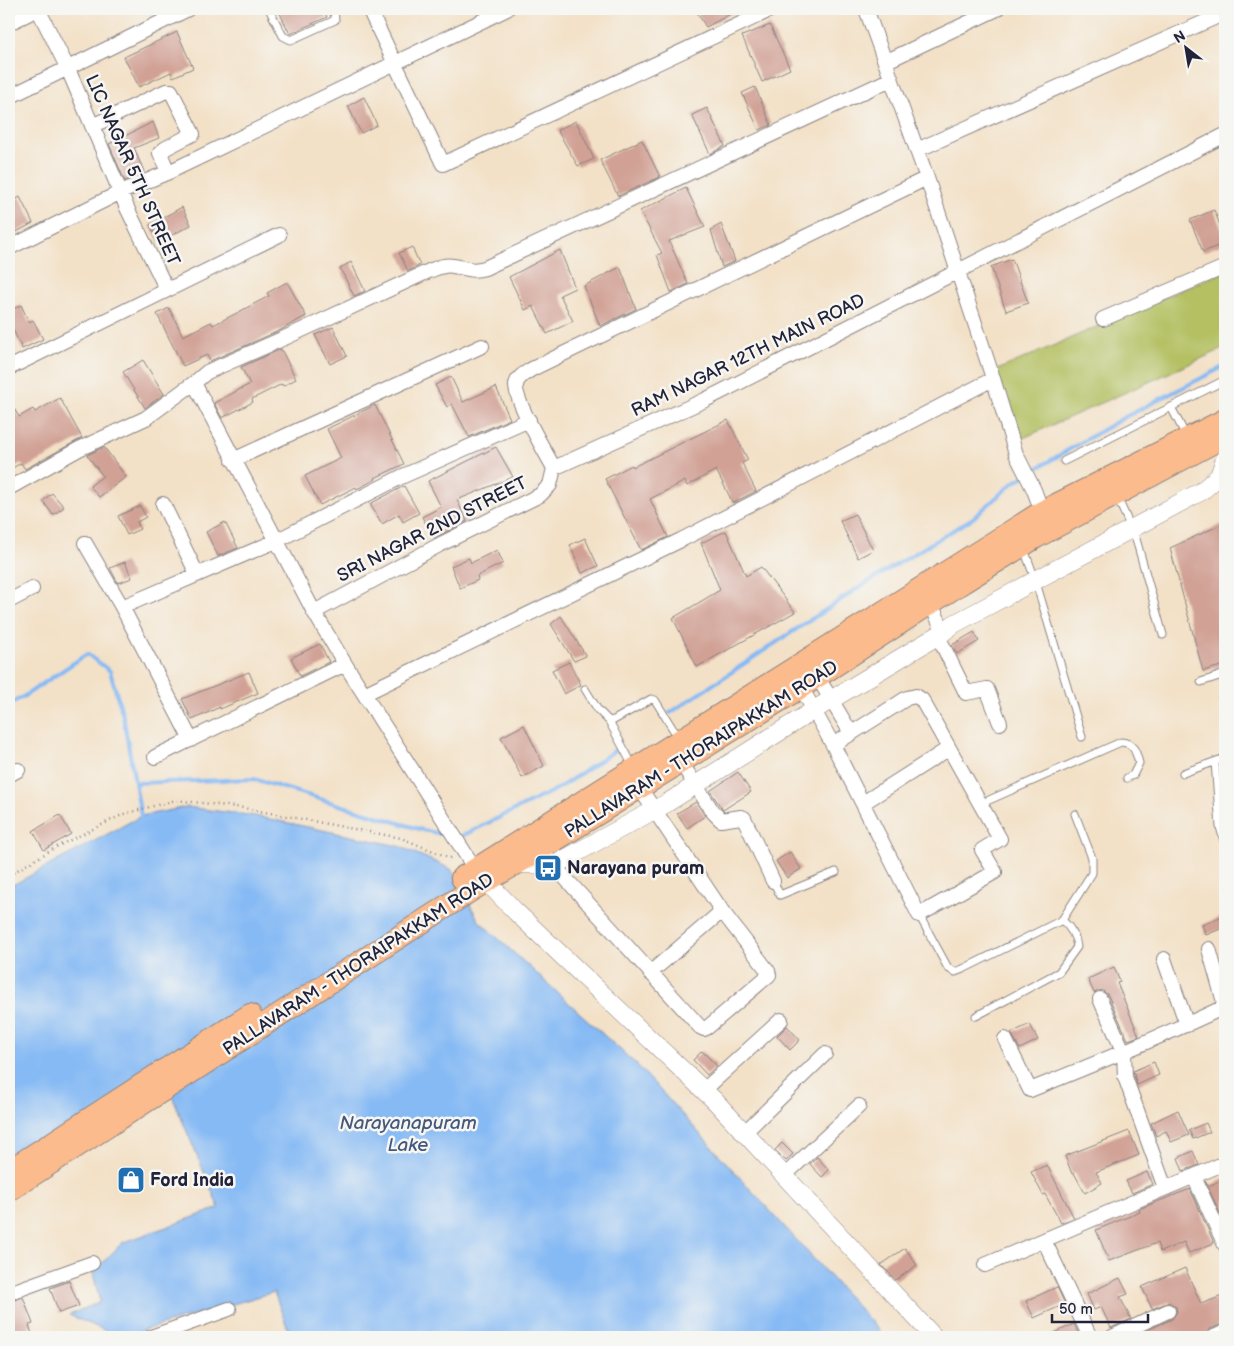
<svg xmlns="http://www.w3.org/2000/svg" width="1234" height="1346" viewBox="0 0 1234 1346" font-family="'Balsamiq Sans',sans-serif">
<rect width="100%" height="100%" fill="#f6f6f2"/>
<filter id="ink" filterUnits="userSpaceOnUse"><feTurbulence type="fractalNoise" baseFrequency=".02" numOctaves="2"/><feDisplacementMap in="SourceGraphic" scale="10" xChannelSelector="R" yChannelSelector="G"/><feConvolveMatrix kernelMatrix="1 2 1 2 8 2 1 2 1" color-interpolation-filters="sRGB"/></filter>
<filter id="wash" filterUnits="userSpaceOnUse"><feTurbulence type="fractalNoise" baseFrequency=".0096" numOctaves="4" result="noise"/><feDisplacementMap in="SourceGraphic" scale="20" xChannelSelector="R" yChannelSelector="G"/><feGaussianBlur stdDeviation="1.12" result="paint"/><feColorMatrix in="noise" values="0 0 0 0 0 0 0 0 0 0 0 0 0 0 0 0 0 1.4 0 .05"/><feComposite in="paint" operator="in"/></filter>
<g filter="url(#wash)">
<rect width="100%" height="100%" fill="#f3e1c7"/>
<path fill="#b4c062" stroke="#6b714e" d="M1225 271V348L1021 439 995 371Z"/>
<path fill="#86baf4" stroke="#546e98" d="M187 807 255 816 399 846 451 869 479 921 639 1067 885 1337H291L274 1292 120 1337 69 1315 100 1302 93 1273 122 1243 219 1208 172 1096 9 1163V887L141 816Z"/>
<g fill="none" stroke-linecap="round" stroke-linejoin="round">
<path stroke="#86baf4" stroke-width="4" d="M1029 473 1123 418 1225 366
M9 704 23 697 87 654 110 671 123 716 141 816
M670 713 863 585 973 518 1013 483 1023 477
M135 783 254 779 419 829 449 836
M458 838 559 788 617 749"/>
</g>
<g id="blocks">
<path fill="#d1a195" d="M278 9H323L327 17 290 34Z
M695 9H740L706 27Z
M770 25 790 69 762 82 742 36Z
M177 32 193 68 173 77 171 72 139 87 124 57Z
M755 87 771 125 759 130 742 93Z
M364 97 377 125 361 133 348 106Z
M707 108 725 146 710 154 692 115Z
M576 121 594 159 578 166 557 130Z
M153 122 159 138 134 148 144 172 125 181 109 144Z
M642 140 660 177 618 196 600 160Z
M686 188 705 227 669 241 688 284 671 292 657 255 662 253 640 211Z
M20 197 33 223 9 236V203Z
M182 207 191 225 159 242 150 225Z
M1214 210 1225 238V243L1203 252 1190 220Z
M721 224 735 261 722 267 711 230Z
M412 247 420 265 408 271 399 253Z
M560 250 575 288 560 295 573 321 547 334 533 306 525 310 509 277Z
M1012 259 1028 303 1006 311 991 267Z
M351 262 365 291 354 296 340 268Z
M620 267 636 309 600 326 584 286Z
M287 282 306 316 281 330 210 361 207 355 183 366 157 314 169 308 183 336 211 322 213 325 237 313 269 296 267 293Z
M21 305 29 322 33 320 43 339 22 349 9 321V311Z
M333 327 347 356 330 364 315 335Z
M281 349 296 379 283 386 282 384 252 399 253 402 222 418 214 403 250 384 241 367Z
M143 360 164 394 145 408 123 372Z
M451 377 463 402 496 387 510 419 469 437 452 404 447 407 435 385Z
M60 398 82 438 25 469 21 463 9 470V400L19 417 33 409 35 412Z
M375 405 404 464 375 478 376 479 357 489 356 487 320 505 305 476 341 458 327 429Z
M728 420 748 460 742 463 756 491 733 503 716 470 687 486 685 481 650 499 668 537 641 550 605 479 632 465 633 467Z
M104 447 126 477 99 497 90 486 103 476 87 455Z
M496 447 513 477 457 500 467 521 434 538 422 517 441 507 428 481Z
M404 486 419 513 403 522 399 514 382 524 370 504Z
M52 493 64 507 53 515 43 501Z
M140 506 146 517 137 522 140 529 127 535 118 516Z
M855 514 873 550 858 558 840 521Z
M225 522 238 548 218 556 206 532Z
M1225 523V665L1203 671 1170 548Z
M726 531 746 576 761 567 795 612 697 667 673 618 720 590 701 543Z
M585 538 598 566 582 573 570 545Z
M497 550 503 563 477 576 478 580 460 588 451 566 469 558 471 563Z
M125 562 132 578 118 583 110 568Z
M561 616 586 656 574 661 551 624Z
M974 632 979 641 957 654 952 645Z
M320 644 329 662 300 676 291 658Z
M569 662 581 685 564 694 552 670Z
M249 672 258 693 220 709V707L192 720 182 699Z
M524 725 544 766 522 778 501 737Z
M738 772 751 792 723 810 710 791Z
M696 802 705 816 687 828 677 813Z
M60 815 71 834 44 850 33 831Z
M790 852 801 869 787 878 776 861Z
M1225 915V927L1206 935 1202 925Z
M1114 967 1120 982 1117 983 1139 1036 1128 1040 1108 995 1102 990 1094 993 1088 979Z
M1030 1024 1038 1040 1020 1049 1011 1033Z
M787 1026 800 1040 790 1050 777 1036Z
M702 1051 717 1066 707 1075 693 1060Z
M1154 1062 1159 1075 1137 1085 1133 1071Z
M1178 1110 1189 1135 1171 1142 1166 1131 1156 1136 1151 1123Z
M1206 1123 1210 1132 1193 1139 1189 1130Z
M1129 1131 1139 1155 1096 1172 1102 1183 1085 1193 1074 1173 1072 1174 1065 1156Z
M782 1143 793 1154 786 1161 775 1150Z
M1193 1151 1199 1165 1183 1171 1178 1158Z
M817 1157 829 1170 822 1177 810 1164Z
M1047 1165 1074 1218 1061 1223 1045 1194 1043 1195 1031 1172Z
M1147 1172 1153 1184 1132 1193 1126 1181Z
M1225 1179V1224L1205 1181 1208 1186Z
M1190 1189 1214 1243 1189 1253 1184 1242 1160 1252 1157 1243 1109 1261 1096 1230 1140 1212 1139 1209Z
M905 1248 917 1265 896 1280 881 1265Z
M1185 1268 1201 1304 1225 1295V1323L1210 1329 1206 1334 1198 1337H1132L1172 1319 1177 1312 1176 1307 1169 1302 1152 1309 1142 1287Z
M1120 1278 1128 1294 1120 1297 1131 1319 1111 1328 1101 1307 1094 1310 1087 1294Z
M69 1281 79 1306 59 1313 50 1288Z
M1057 1287 1065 1304 1034 1318 1026 1301Z
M23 1297 33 1324 29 1325 33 1337H15L9 1322V1302Z
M1074 1324 1080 1337H1046Z"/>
</g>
</g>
<g filter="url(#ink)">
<use href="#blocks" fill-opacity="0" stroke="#8a8281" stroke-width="1"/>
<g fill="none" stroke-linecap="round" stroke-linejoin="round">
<defs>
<path id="service" d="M269 9 283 36 291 40 335 20 334 9
M1171 407 1186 436
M1064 461 1225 380
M1117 497 1136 539 1163 635
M1024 549 1035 579 1082 737
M1201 682 1225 674
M585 689 598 710 609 721 614 720 651 699 655 700 679 739
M1222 697H1225
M609 721 633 766
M1215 762 1220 827 1225 844
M1183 773 1225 758
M980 804 1121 742C1134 743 1136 752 1139 763L1133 775 1127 778
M773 881 780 895 836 872
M919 915 948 968 955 972 963 969 1062 920C1070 927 1076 936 1077 947L1059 972 976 1016
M1062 920 1092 873V858L1075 814"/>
<path id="minor" d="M38 9 68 69 128 210 167 290
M369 9 443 164 772 9
M866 9 927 178 992 375 1016 454 1034 490 1044 517
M9 23 38 9
M885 62 997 9
M9 97 188 9
M92 126 166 91H171L193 134 166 148 160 153 168 172
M917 150 1225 13
M9 248 121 192 171 171 507 9
M1103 319 1225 267
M9 368 279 235
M194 383 314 612 345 664 475 869
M233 460 482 346
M554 468 705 400 1225 135
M554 468C546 454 514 398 516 385 517 377 526 373 532 369L927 178
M9 488 79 449 146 418 194 383 207 372 289 336 429 271C437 268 445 264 453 266 467 268 471 272 485 268L891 79
M163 504 197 574
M85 543 122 607 191 740
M9 601 32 589
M931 604 942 628 941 642 966 693 987 689 1000 723
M122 607 276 541 401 477 529 420
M314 612 443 543 540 495 550 485 554 468
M817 676 851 733
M801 687 833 745 919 915 995 872 982 850 1000 839 922 700 916 696 907 698 833 745
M364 694 681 540 993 379
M155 757 345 664
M680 761 713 812 721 820 741 817 744 818 773 881
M9 775 18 770
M863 803 948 749
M548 859 700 1027 704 1029 708 1027 769 975 768 971 722 911 639 787
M1164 959 1187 1025
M650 973 722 911
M1100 999 1124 1053 1125 1077 1165 1188
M1005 1039 1030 1090C1095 1064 1159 1038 1222 1008L1224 1002 1209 949
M704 1090 781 1020
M744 1133 825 1054
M784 1176 859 1106
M1194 1177 1225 1245
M1044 1240 1090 1337
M985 1265 1225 1163
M9 1293 92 1263
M151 1337 229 1309
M1112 1337 1168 1311
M1214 1337 1225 1332"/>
<path id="tertiary" d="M514 864 554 865 667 803 814 710 942 633 954 624 1202 491 1219 476 1225 459
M486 881 516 912 715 1101 934 1337"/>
<path id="primary" d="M462 878 1042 512 1225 420
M9 1171 250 1015
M9 1190 473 889 539 850 801 687 963 582 1036 537 1225 436"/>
</defs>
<use href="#service" stroke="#8a8281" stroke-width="9"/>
<use href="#minor" stroke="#8a8281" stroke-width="16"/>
<use href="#tertiary" stroke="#8a8281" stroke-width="19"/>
<use href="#primary" stroke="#8a8281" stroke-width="24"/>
<path stroke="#8a8281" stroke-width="2.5" stroke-dasharray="1 4" stroke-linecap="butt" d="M9 875 58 846 124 814 176 800 244 808 401 838 453 859"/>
<use href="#service" stroke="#fff" stroke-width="7"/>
<use href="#minor" stroke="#fff" stroke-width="14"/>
<use href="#tertiary" stroke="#fff" stroke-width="18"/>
<use href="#primary" stroke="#fbbb8c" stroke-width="22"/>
</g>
</g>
<defs>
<symbol id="bus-square" viewBox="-11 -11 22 22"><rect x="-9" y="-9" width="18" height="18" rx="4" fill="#1f6fb2" stroke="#f6f6f2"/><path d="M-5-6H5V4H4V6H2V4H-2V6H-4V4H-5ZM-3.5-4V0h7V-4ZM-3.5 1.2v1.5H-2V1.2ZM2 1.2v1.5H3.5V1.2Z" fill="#fff"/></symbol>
<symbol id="shop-square" viewBox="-11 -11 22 22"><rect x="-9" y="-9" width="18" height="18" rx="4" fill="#1f6fb2" stroke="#f6f6f2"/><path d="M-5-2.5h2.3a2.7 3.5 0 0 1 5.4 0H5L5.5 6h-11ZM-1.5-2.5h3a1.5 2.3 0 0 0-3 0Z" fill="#fff"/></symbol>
</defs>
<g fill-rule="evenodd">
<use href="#bus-square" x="532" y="852" width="32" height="32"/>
<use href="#shop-square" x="115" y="1164" width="32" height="32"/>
</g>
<g text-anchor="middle" stroke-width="5" stroke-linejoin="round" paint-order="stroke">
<g font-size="18" fill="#22223b" stroke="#f6f6f2">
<text transform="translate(133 170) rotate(66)" y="6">LIC NAGAR 5TH STREET</text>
<text transform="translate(748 355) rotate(-26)" y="6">RAM NAGAR 12TH MAIN ROAD</text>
<text transform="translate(432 529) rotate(-27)" y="6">SRI NAGAR 2ND STREET</text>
<text transform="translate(701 749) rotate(-32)" y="6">PALLAVARAM - THORAIPAKKAM ROAD</text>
<text transform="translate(358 964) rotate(-33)" y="6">PALLAVARAM - THORAIPAKKAM ROAD</text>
</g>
<g font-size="18" font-weight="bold" fill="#22223b" stroke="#f6f6f2" text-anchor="start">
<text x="567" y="874">Narayana puram</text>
<text x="150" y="1186">Ford India</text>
</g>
<g font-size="19" font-style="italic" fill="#45577c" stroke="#f6f6f2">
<text x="408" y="1129">Narayanapuram<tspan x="408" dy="22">Lake</tspan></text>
</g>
</g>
<rect width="1234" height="1346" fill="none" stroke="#f6f6f2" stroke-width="30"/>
<g transform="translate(1186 48) rotate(329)" stroke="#f6f6f2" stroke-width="4" paint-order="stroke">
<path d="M0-4L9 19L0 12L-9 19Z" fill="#22223b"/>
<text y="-8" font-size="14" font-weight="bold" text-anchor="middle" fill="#22223b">N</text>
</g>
<path d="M1052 1314v8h96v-8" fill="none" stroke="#22223b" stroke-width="2.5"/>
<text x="1059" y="1314" font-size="15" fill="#22223b" stroke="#f6f6f2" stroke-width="4" paint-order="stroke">50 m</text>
</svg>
